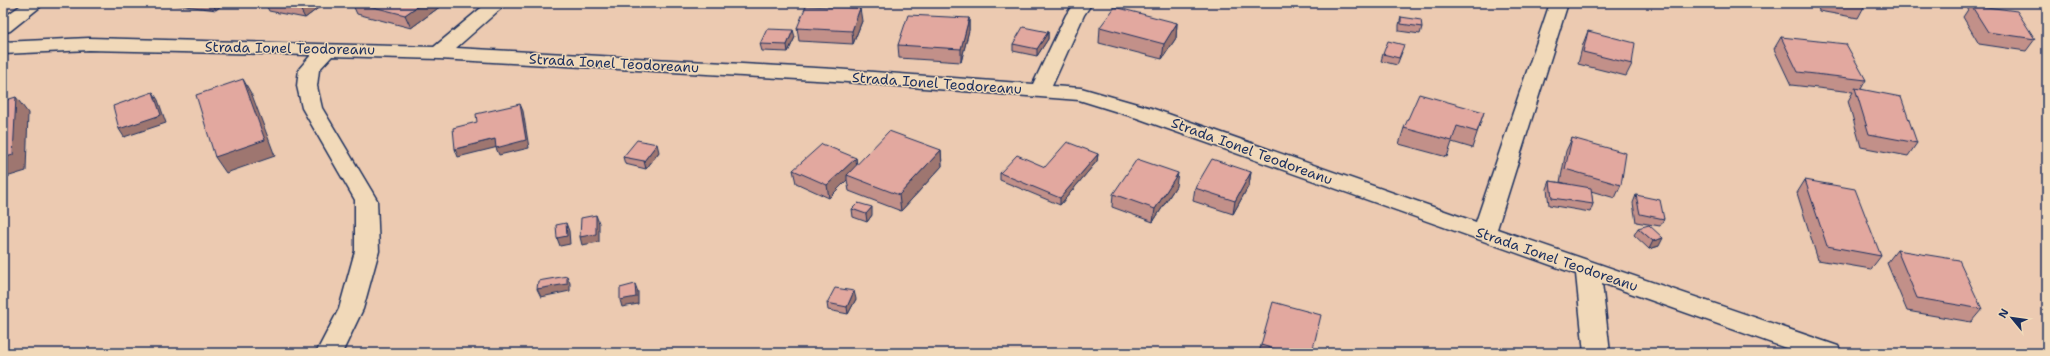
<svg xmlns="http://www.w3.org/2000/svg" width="2050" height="356" viewBox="0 0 2050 356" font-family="'Shantell Sans',sans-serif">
<rect width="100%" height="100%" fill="#eccab1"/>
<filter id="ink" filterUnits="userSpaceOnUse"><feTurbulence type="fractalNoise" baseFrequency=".025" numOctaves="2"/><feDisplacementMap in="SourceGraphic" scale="8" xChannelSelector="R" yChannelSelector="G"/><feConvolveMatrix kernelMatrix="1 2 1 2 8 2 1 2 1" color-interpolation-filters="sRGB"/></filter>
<g filter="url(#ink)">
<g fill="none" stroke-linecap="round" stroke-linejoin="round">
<defs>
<path id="street" d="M24 3H45L10 31 3 33V18Z
M487 3H507L456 48 834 69 1033 84 1066 15 1074 3H1092L1084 15 1052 86 1081 88 1151 108 1476 222 1550 3H1568L1497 229 1838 346 1842 353H1800L1602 283 1610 353H1584L1576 274 1137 118 1079 100 834 81 439 59 332 56 319 70 317 86 322 108 377 200 379 251 363 309 342 353H316L339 309 355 251V200L302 108 297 86 299 69 311 55 89 50 3 54V42L89 38 434 47Z"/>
</defs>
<use href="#street" stroke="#1b2f5e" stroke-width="3"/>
<use href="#street" fill="#f1d9b9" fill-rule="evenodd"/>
</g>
<path fill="#c29089" stroke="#1b2f5e" d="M164 3H224L216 10Z
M265 3H325L305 18 269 11Z
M352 3H445L411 28 357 14Z
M1223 3H1247L1243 8Z
M1817 3H1864L1865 5 1858 18 1819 11Z
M1971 5 2035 39 2026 51 1979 44 1963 17Z
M1401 17 1422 27 1420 34 1399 31V25Z
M969 18V30L961 62 899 58 898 45Z
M862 21 853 44 799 41 797 28Z
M1177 23 1176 38 1162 59 1099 43 1100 27Z
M1588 31 1632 64 1626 76 1578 64 1583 44Z
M1048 32V39L1037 56 1013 51V44Z
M795 37 788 52 762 51 760 44Z
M1781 37 1866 80 1861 89 1917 143 1908 156 1861 147 1848 101 1853 92 1791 85 1774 49Z
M1402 52 1397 65 1381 61 1383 54Z
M1484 112 1472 148 1452 142 1447 157 1399 144 1404 128Z
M1572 138 1621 185 1615 198 1591 191 1593 204 1590 212 1549 205 1547 189 1550 181 1568 184 1560 182 1566 151Z
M941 150 942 166 901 211 849 191 847 180 829 198 796 183 793 170 856 158 857 165Z
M659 152 646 169 625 164 623 157Z
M1098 154 1097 161 1060 205 1000 180V173L1045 167Z
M1251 172 1249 185 1233 214 1193 201 1195 188Z
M1805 180 1881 256 1871 269 1818 260 1797 193Z
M1176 186 1153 222 1112 207 1113 194Z
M1636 195 1664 219 1660 226 1636 222 1633 203Z
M852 209 872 215 867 222 853 217Z
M1638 228 1659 246 1649 249 1634 235Z
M1897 250 1982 309 1971 322 1907 311 1887 263Z
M856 299 848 314 828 310 827 303Z
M1261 345 1312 353H1259Z"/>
<path fill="#9e766f" stroke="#1b2f5e" d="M212 3H224L216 10Z
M302 3H325L305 18 298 5Z
M422 3H445L411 28 405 15Z
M1244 3H1247L1243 8Z
M860 8 862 21 853 44 852 31Z
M969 18V30L961 62V49Z
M1177 23 1176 38 1162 59 1164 44Z
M793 30 795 37 788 52 787 45Z
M1048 32V39L1037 56V49Z
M243 79 252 95 275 156 226 173 215 157Z
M153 92 158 100 166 123 124 137 119 129Z
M16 97 28 113 26 171 3 178V158Z
M520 104 523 111 529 148 499 155 496 148Z
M495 139 498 147 458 157 455 149Z
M657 144 659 152 646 169 644 161Z
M941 150 942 166 901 211 899 195Z
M1098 154 1097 161 1060 205V198Z
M856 158 857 171 847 175V180L829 198 827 185Z
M1251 172 1249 185 1233 214 1235 201Z
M1178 173 1176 186 1153 222 1155 209Z
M872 207V215L867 222 866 214Z
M596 215 599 223V242L582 245 580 237Z
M566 223 569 231 570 244 560 246 557 238Z
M1663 238 1659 246 1649 249 1653 241Z
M567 276 570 283V291L541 297 537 289Z
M635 284 638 292V304L622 307 620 300Z
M854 291 856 299 848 314 847 307Z"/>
<path fill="#e2a89f" stroke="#1b2f5e" d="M285 3H302L298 5Z
M357 3H422L405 15Z
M1852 3H1864L1865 5Z
M1971 5 2017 11 2035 39 1988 32Z
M806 6 860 8 852 31 797 28Z
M1115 7 1177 23 1164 44 1100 27Z
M908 15 969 18 961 49 898 45Z
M1401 17 1421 20 1422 27 1401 24Z
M1023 27 1048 32 1037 49 1013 44Z
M767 29 793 30 787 45 760 44Z
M1588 31 1635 43 1632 64 1583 52Z
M1781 37 1846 44 1866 80 1798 72Z
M1388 41 1404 45 1399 58 1383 54Z
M243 79 265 140 215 157 196 95Z
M1855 88 1901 97 1917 143 1869 134Z
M153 92 161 115 119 129 113 106Z
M1419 94 1484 112 1477 132 1457 126 1452 141 1404 128Z
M16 97 13 155 3 158V101Z
M520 104 526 140 496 148 495 139 455 149 453 128 477 122 476 114Z
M889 131 941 150 899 195 847 175Z
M1572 138 1626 153 1621 185 1565 169Z
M637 140 657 144 644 161 623 157Z
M1067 142 1098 154 1060 198 1000 173 1017 155 1045 167Z
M822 144 856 158 827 185 793 170Z
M1137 159 1178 173 1155 209 1113 194Z
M1212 159 1251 172 1235 201 1195 188Z
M1805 180 1855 189 1881 256 1827 246Z
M1550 181 1591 188 1593 204 1552 198Z
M1636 195 1660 200 1664 219 1640 214Z
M858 203 872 207 866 214 852 209Z
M596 215V234L580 237 581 218Z
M566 223 567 236 557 238 556 225Z
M1649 225 1663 238 1653 241 1638 228Z
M1897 250 1959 260 1982 309 1917 298Z
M567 276V284L537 289 538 281Z
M635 284 636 297 620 300V288Z
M835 288 854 291 847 307 827 303Z
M1273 302 1321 315 1312 353H1288L1261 345Z"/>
</g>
<g text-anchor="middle" stroke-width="3" stroke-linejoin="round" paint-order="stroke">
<g font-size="14" fill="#1b2f5e" stroke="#f1d9b9">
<text transform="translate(290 48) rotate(1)" y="5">Strada Ionel Teodoreanu</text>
<text transform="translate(614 63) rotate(3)" y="5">Strada Ionel Teodoreanu</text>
<text transform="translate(937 83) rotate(4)" y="5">Strada Ionel Teodoreanu</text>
<text transform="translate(1252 151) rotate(20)" y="5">Strada Ionel Teodoreanu</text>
<text transform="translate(1557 259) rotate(19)" y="5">Strada Ionel Teodoreanu</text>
</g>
</g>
<rect width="2050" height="356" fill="none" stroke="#f1d9b9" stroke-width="16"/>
<rect x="8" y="8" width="2034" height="340" fill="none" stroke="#1b2f5e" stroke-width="1.5" filter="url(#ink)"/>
<g transform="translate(2012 318) rotate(299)" stroke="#f1d9b9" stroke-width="3" paint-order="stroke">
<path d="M0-3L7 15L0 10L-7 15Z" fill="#1b2f5e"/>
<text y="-6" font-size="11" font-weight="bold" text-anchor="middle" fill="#1b2f5e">N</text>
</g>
</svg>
